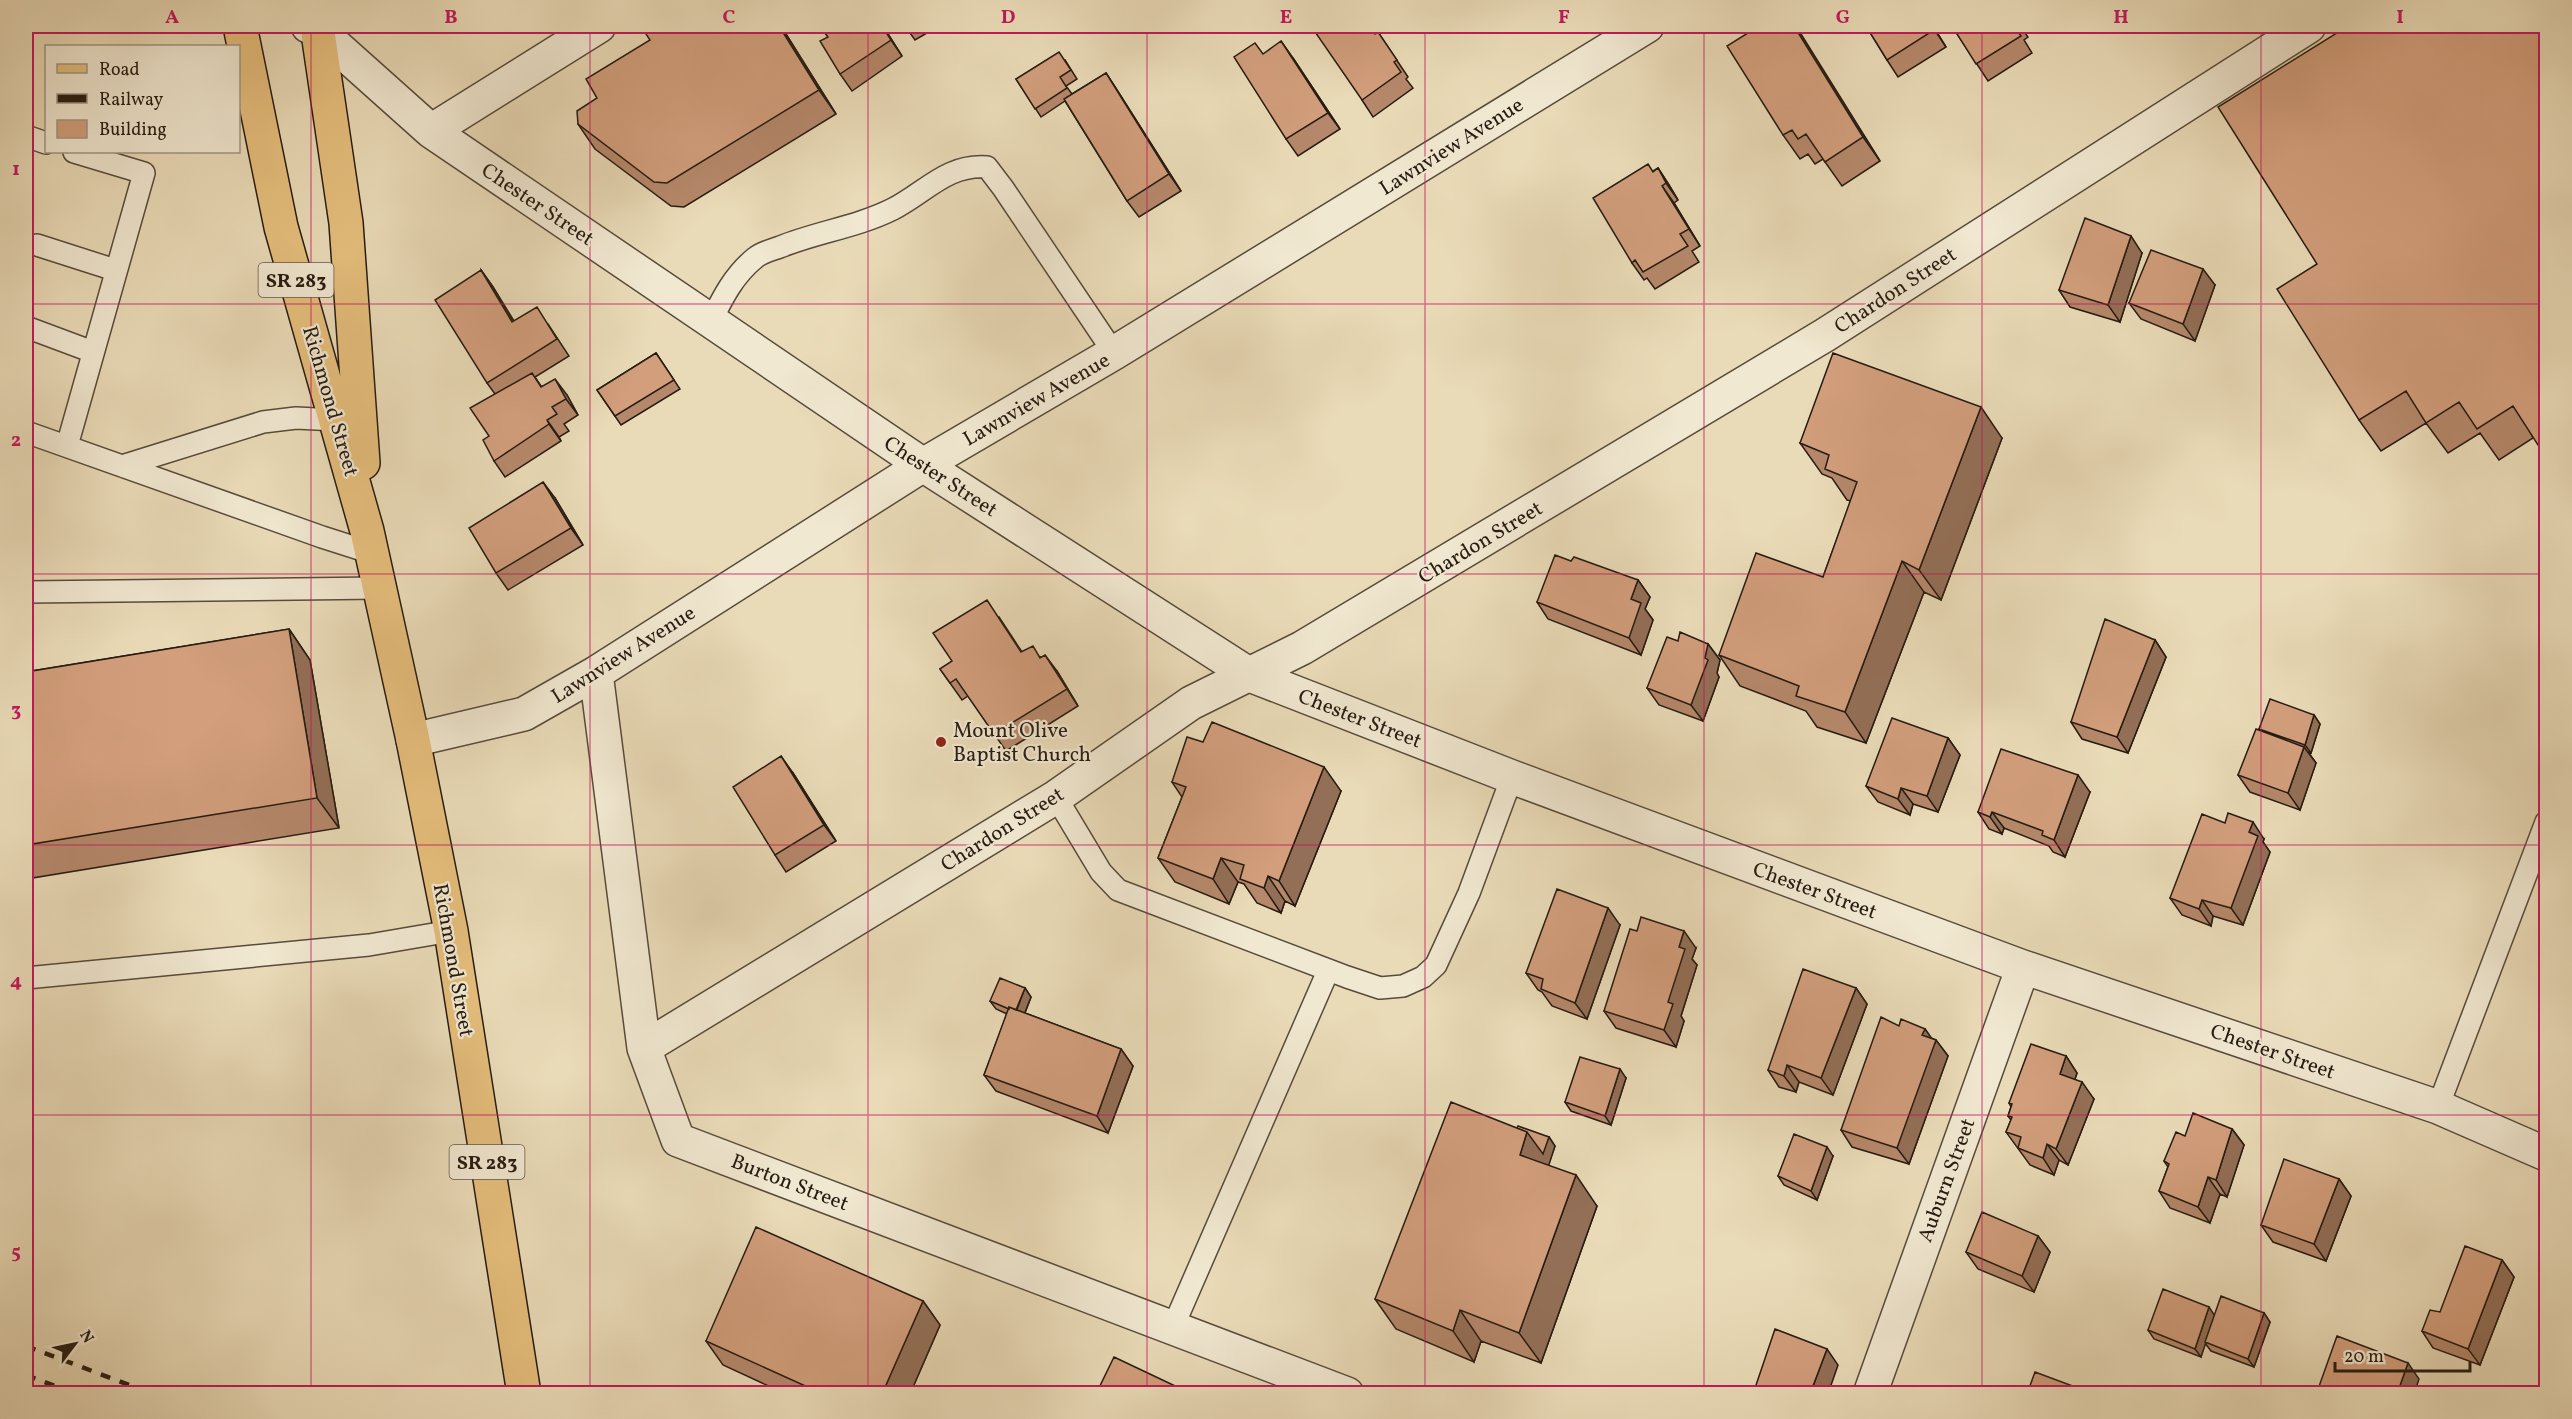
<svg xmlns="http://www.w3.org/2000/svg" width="2572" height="1419" viewBox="0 0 2572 1419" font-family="Vollkorn,serif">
<rect width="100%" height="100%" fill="#eadbb8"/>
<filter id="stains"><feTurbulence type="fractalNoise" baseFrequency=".00333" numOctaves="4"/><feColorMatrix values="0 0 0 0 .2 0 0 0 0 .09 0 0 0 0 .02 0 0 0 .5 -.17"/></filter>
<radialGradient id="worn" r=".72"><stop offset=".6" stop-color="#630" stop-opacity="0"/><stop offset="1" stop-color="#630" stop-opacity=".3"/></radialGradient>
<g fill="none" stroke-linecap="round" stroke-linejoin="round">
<defs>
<path id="lane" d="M26 136 46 143
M37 245 115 270
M711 321C723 297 734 275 755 258 762 252 772 250 780 247 817 232 857 227 893 209 926 192 947 164 987 167L1003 188 1114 353
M26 327 93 352
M26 432 322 537 372 553
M67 446 144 173 74 152
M122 466 263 422 296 418 336 420
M26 592 380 588
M1056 797 1101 872 1118 890 1347 977 1380 988 1403 986 1423 977 1436 965 1469 893 1512 777
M26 978 369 945 451 931
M2438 1107 2546 822
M1173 1327 1328 971"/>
<path id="street" d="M308 26 318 30 431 131 923 465 1250 675 1512 777 2023 967 2438 1107 2546 1154
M431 131 599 26
M596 673 644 1048 678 1140 1347 1394
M413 740 524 714 596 673 923 465 1114 353 1647 26
M644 1048 1056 797 1191 703 1302 648 1825 335 2309 26
M1870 1394 2023 967"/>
<path id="primary" d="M240 26 281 227 367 531 413 740 451 931 524 1394
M317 26 346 223 363 463"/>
<path id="highway" d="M318 30 319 26"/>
</defs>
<use href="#lane" stroke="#574b3b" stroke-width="24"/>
<use href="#street" stroke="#574b3b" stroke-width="36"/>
<use href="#primary" stroke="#261b11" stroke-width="36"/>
<use href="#highway" stroke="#261b11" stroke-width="36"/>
<use href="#lane" stroke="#f1e8d1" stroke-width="21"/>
<use href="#street" stroke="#f1e8d1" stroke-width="33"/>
<use href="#primary" stroke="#e5be7c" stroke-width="33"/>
<use href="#highway" stroke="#e5be7c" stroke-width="33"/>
<path stroke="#261b11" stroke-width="4.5" stroke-dasharray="10 10" stroke-linecap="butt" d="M26 1346 153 1394
M26 1375 76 1394"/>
</g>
<path fill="#b5886b" stroke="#261b11" stroke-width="1.5" d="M659 26H781L836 114 684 207 671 206 595 149 578 124 650 40Z
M820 26H883L902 56 852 91 840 74 828 37Z
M905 26H939L915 40Z
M1759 26H1795L1880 161 1842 186 1823 159 1815 164 1808 154 1800 159 1783 135Z
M1866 26H1933L1946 47 1898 77 1887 60Z
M1952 26H2020L2028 37 2024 40 2032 53 1988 81Z
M2033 26H2049L2037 33Z
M2348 26 2533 438 2499 460 2480 433 2448 453 2426 423 2381 451 2359 420Z
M1378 32 1408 77 1406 79 1413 88 1373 117 1362 100 1375 34Z
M1263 54 1293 58 1340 129 1298 156 1286 139Z
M1065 60 1077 79 1066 86 1072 94 1106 73 1117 90 1181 191 1139 217 1127 201 1065 101 1041 117 1016 79Z
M1658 168 1669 185 1678 200 1674 203 1700 246 1692 251 1699 262 1655 289 1647 278 1644 280 1632 263 1653 171Z
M2142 253 2120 322 2070 307 2059 290Z
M481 270 493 287 514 321 548 324 569 356 535 377 541 386 567 395 578 415 564 424 569 431 559 437 561 441 505 477 494 461 489 436 495 394 487 383Z
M2215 285 2195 341 2141 319 2129 303Z
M656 353 680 389 621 425 597 390Z
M2002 438 1941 600 1924 592 1866 743 1817 727 1806 711 1740 686 1719 655 1823 577 1851 501 1847 500 1832 478 1822 474 1800 443Z
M555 498 583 545 508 590 496 573Z
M1571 561 1638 580 1650 597 1645 609 1653 620 1641 655 1548 619 1537 602Z
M999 617 1022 652 1041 657 1057 671 1078 706 1006 751 968 696 962 700 940 669 952 661Z
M289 629 310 660 339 828 26 879V672Z
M2155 640 2166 657 2128 753 2082 739 2071 722Z
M1678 641 1708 644 1720 660 1717 673 1719 677 1703 721 1659 705 1647 688Z
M2314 715 2320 724 2311 753 2308 752 2316 763 2300 810 2250 792 2238 775 2260 731 2259 729Z
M1948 738 1960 755 1938 812 1913 804 1910 815 1878 802 1866 786Z
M793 773 836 841 786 872 775 855Z
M1172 782 1341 791 1295 906 1285 901 1281 913 1257 903 1244 884 1238 882 1229 904 1175 882 1158 858 1182 797Z
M2090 792 2065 857 2053 852 2049 846 2004 828 2002 834 1989 829 1978 812Z
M2264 839 2263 842 2270 852 2243 925 2213 916 2211 926 2182 915 2170 898Z
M1620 925 1587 1019 1552 1006 1542 992 1538 990 1526 973Z
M1696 948 1692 959 1697 965 1681 1016 1684 1021 1676 1047 1616 1028 1604 1011Z
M1025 988 1031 997 1025 1013 1121 1049 1133 1066 1108 1133 996 1091 984 1075 1007 1014 996 1009 990 1001Z
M1856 988 1867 1004 1833 1095 1799 1082 1796 1092 1779 1087 1768 1070Z
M1925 1029 1931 1038 1936 1040 1948 1056 1909 1164 1852 1147 1841 1130Z
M2066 1056 2077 1073 2075 1079 2094 1099 2068 1165 2059 1160 2054 1175 2030 1165 2006 1132 2011 1120 2008 1116 2011 1107 2009 1103Z
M1626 1078 1611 1125 1571 1111 1565 1102Z
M2232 1129 2244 1145 2227 1197 2220 1194 2210 1223 2170 1208 2159 1191 2168 1167 2164 1161 2185 1136Z
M1549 1137 1555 1146 1548 1165 1597 1206 1541 1363 1481 1341 1474 1362 1396 1329 1375 1299Z
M1833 1156 1817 1200 1784 1185 1778 1176Z
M2339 1179 2351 1196 2326 1261 2273 1242 2261 1225Z
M2038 1236 2050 1252 2034 1292 1978 1269 1966 1252Z
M2502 1260 2514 1277 2480 1365 2433 1348 2422 1331 2440 1312Z
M923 1301 940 1325 910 1394H786L723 1365 706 1341Z
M2264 1313 2270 1322 2254 1367 2211 1351 2205 1343 2201 1357 2154 1339 2148 1330 2214 1315Z"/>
<path fill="#936f57" stroke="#261b11" stroke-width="1.5" d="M779 26H781L836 114 819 90Z
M882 26H883L902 56 891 40Z
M1794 26H1795L1801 34 1880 161 1863 137Z
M1932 26H1933L1946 47Z
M1281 41 1293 58 1340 129 1328 113Z
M1106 73 1117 90 1181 191 1169 174Z
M1658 168 1669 185 1678 200 1666 183Z
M1662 186 1674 203 1700 246 1689 229Z
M2131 236 2142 253 2120 322 2108 305Z
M2203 269 2215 285 2195 341 2183 324Z
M481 270 493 287 524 339 512 322Z
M555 379 567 395 578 415 566 399Z
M1981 407 2002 438 1941 600 1919 570Z
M547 420 559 437 561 441 549 424Z
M543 482 555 498 583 545 571 528Z
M1902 561 1924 592 1866 743 1845 712Z
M1638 580 1650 597 1645 609 1653 620 1641 655 1629 638 1631 599Z
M289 629 310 660 339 828 317 798Z
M2155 640 2166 657 2128 753 2117 737Z
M1708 644 1720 660 1717 673 1719 677 1703 721 1691 705Z
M1045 655 1057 671 1078 706Z
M2314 715 2320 724 2311 753 2305 745Z
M1948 738 1960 755 1938 812 1927 796Z
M2304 747 2316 763 2300 810 2288 793Z
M781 756 793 773 836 841 824 825Z
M1324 767 1341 791 1295 906 1279 881Z
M2078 775 2090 792 2065 857 2054 840Z
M1901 788 1913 804 1910 815 1898 799Z
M1992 812 2004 828 2002 834 1990 817Z
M2253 822 2264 839 2263 842 2270 852 2243 925 2231 908 2249 832Z
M1221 858 1238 882 1229 904 1213 879Z
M1268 876 1285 901 1281 913 1264 888Z
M2202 900 2213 916 2211 926 2199 909Z
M1608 908 1620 925 1587 1019 1575 1003Z
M1684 931 1696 948 1692 959 1697 965 1681 1016 1684 1021 1676 1047 1664 1030 1668 1002 1679 947Z
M1025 988 1031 997 1022 1020 1016 1012Z
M1856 988 1867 1004 1833 1095 1821 1078Z
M1925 1029 1935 1043 1936 1040 1948 1056 1909 1164 1897 1148 1922 1035Z
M1121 1049 1133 1066 1108 1133 1097 1116Z
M2066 1056 2077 1073 2071 1091 2060 1074Z
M1787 1065 1799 1082 1796 1092 1784 1076Z
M1620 1069 1626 1078 1611 1125 1605 1116Z
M2082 1082 2094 1099 2068 1165 2056 1149Z
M2232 1129 2244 1145 2227 1197 2216 1180Z
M1527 1132 1549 1137 1555 1146 1542 1186 1520 1155Z
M2047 1144 2059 1160 2054 1175 2043 1158Z
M1827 1147 1833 1156 1817 1200 1811 1191Z
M1576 1175 1597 1206 1541 1363 1519 1333Z
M2208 1177 2220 1194 2210 1223 2198 1207Z
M2339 1179 2351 1196 2326 1261 2314 1244Z
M2038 1236 2050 1252 2034 1292 2022 1276Z
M2502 1260 2514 1277 2480 1365 2468 1349Z
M923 1301 940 1325 910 1394H882Z
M2209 1307 2215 1316 2201 1357 2195 1349Z
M1460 1310 1481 1341 1474 1362 1453 1331Z
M2264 1313 2270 1322 2254 1367 2248 1359Z
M1827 1349 1838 1365 1828 1394H1810Z
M2408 1363 2419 1379 2414 1394H2397Z"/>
<path fill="#d29e7c" stroke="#261b11" stroke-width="1.5" d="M659 26H779L819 90 667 183 654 182 578 124 577 111 597 98 586 79 650 40 646 34Z
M820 26H882L891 40 840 74 820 41 828 37Z
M1311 26H1369L1375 34 1378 32 1397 60 1394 62 1401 72 1362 100Z
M1759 26H1794L1863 137 1825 162 1806 134 1798 139 1792 130 1783 135 1727 46Z
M1866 26H1932L1934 30 1887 60Z
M1952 26H2014L2021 36 1976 64Z
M2348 26H2547V459L2513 406 2477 429 2459 402 2426 423 2406 391 2359 420 2277 289 2317 264 2218 107Z
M1281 41 1328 113 1286 139 1234 57 1255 43 1263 54Z
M1059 52 1071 70 1060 77 1067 88 1035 109 1016 79Z
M1106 73 1169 174 1127 201 1064 99Z
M1648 164 1653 172 1658 168 1666 183 1662 186 1689 229 1680 234 1688 246 1643 272 1635 260 1632 263 1593 198Z
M2085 218 2131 236 2108 305 2059 290Z
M2151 250 2203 269 2183 324 2129 303Z
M481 270 512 322 537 307 557 339 487 383 435 300Z
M656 353 674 380 615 416 597 390Z
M1833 353 1981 407 1919 570 1902 561 1845 712 1796 696 1799 686 1719 655 1756 553 1823 577 1857 482 1825 469 1829 455 1800 443Z
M532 373 541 387 555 379 566 399 552 407 557 414 547 420 549 424 494 461 483 440 489 436 470 408Z
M543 482 571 528 496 573 469 528Z
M1555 555 1571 561 1574 557 1638 580 1631 599 1641 603 1629 638 1537 602Z
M987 600 1021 652 1033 646 1040 658 1045 655 1067 689 994 734 956 679 950 683 940 669 952 661 933 633Z
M2105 619 2155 640 2117 737 2071 722Z
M289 629 317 798 26 845V672Z
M1680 632 1708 644 1705 658 1708 660 1691 705 1647 688 1667 637 1678 641Z
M2270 699 2314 715 2305 745 2259 729Z
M1892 718 1948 738 1927 796 1901 788 1898 799 1866 786Z
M1212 722 1324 767 1279 881 1268 876 1264 888 1240 879 1244 865 1221 858 1213 879 1158 858 1186 787 1172 782 1187 737 1203 742Z
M2256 729 2304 747 2288 793 2238 775Z
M2001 749 2078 775 2054 840 2042 835 2043 831 1992 812 1990 817 1978 812Z
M781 756 824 825 775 855 733 787Z
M2228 813 2253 822 2249 832 2258 836 2231 908 2202 900 2199 909 2170 898 2202 814 2225 823Z
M1557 889 1608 908 1575 1003 1541 989 1543 979 1526 973Z
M1641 917 1684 931 1679 947 1685 949 1668 1002 1673 1004 1664 1030 1604 1011 1630 929 1637 931Z
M1803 969 1856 988 1821 1078 1787 1065 1784 1076 1768 1070Z
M1000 978 1025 988 1016 1010 1009 1007V1009L990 1001Z
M1009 1007 1121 1049 1097 1116 984 1075Z
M1881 1017 1899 1026 1901 1019 1925 1029 1922 1035 1936 1040 1897 1148 1841 1130Z
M2031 1044 2066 1056 2060 1074 2082 1082 2056 1149 2047 1144 2043 1158 2018 1148 2021 1137 2006 1132 2012 1117 2008 1116 2012 1104 2009 1103Z
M1580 1057 1620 1069 1605 1116 1565 1102Z
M1451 1102 1527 1132 1520 1155 1576 1175 1519 1333 1460 1310 1453 1331 1375 1299Z
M2193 1113 2232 1129 2216 1180 2208 1177 2198 1207 2159 1191 2169 1164 2164 1161 2176 1132 2185 1136Z
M1518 1126 1549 1137 1543 1154 1527 1132 1517 1128Z
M1794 1134 1827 1147 1811 1191 1778 1176Z
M2284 1159 2339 1179 2314 1244 2261 1225Z
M1982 1212 2038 1236 2022 1276 1966 1252Z
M756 1227 923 1301 882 1394H823L706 1341Z
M2465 1246 2502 1260 2468 1349 2422 1331 2430 1310 2440 1312Z
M2163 1289 2209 1307 2195 1349 2148 1330Z
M2221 1296 2264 1313 2248 1359 2205 1342Z
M1775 1329 1827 1349 1810 1394H1753Z
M2337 1336 2408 1363 2397 1394H2322L2317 1392Z
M1114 1357 1192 1394H1096Z
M2035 1372 2094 1394H2027Z
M2259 1390 2267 1394H2258Z"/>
<path fill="none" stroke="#c2185b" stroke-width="1.5" stroke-opacity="0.55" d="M311 26V1394M590 26V1394M868 26V1394M1147 26V1394M1425 26V1394M1704 26V1394M1982 26V1394M2261 26V1394M26 304H2546M26 574H2546M26 845H2546M26 1115H2546"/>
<circle fill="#8f2418" stroke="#f1e8d1" stroke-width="2" cx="941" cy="742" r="6"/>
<g text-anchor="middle" stroke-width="4.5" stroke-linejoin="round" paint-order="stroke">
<g fill="#f1e8d1" stroke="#63584b" stroke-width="1.5">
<rect x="258.5" y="263" width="75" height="34" rx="4.5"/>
<rect x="449.5" y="1145" width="75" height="34" rx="4.5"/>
</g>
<g font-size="20" font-weight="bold" fill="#261b11">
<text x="296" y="287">SR 283</text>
<text x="487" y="1169">SR 283</text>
</g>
<g font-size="21" fill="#261b11" stroke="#f1e8d1">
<text transform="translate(1451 146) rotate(-32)" y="7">Lawnview Avenue</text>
<text transform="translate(538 204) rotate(34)" y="7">Chester Street</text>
<text transform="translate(1895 290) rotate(-33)" y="7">Chardon Street</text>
<text transform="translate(1036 399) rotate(-30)" y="7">Lawnview Avenue</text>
<text transform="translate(331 401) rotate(74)" y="7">Richmond Street</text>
<text transform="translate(941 476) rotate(33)" y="7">Chester Street</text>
<text transform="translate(1480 542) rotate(-31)" y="7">Chardon Street</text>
<text transform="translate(623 654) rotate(-32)" y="7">Lawnview Avenue</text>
<text transform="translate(1360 718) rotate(21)" y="7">Chester Street</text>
<text transform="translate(1002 829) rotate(-32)" y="7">Chardon Street</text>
<text transform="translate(1815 890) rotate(20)" y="7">Chester Street</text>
<text transform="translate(454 960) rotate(80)" y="7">Richmond Street</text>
<text transform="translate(2273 1051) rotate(19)" y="7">Chester Street</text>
<text transform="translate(1946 1180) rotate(-70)" y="7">Auburn Street</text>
<text transform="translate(790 1182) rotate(21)" y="7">Burton Street</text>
</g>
<g font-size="21" fill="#261b11" stroke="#f1e8d1" text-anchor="start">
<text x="953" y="737">Mount Olive<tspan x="953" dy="24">Baptist Church</tspan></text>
</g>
</g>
<rect width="2572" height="1419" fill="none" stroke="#eadbb8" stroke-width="66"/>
<rect x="45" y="45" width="195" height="108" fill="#f1e8d1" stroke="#a09684" stroke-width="1.5"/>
<rect x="57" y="64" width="30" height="9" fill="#e5be7c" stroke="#a09684" stroke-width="1.5"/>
<text x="99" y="75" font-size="18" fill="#261b11">Road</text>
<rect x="57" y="94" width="30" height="9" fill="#261b11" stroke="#a09684" stroke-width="1.5"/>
<text x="99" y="105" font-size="18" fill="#261b11">Railway</text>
<rect x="57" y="120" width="30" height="18" fill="#d29e7c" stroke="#a09684" stroke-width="1.5"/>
<text x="99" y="135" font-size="18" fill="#261b11">Building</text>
<g transform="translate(75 1344) rotate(58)" stroke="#f1e8d1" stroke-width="4.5" paint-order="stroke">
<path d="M0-4.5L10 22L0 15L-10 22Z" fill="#261b11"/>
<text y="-9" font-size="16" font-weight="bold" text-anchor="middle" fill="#261b11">N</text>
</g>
<path d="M2335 1362v9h135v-9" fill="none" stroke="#261b11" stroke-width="3"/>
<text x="2344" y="1362" font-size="18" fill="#261b11" stroke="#f1e8d1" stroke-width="4.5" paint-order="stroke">20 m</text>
<rect x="33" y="33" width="2506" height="1353" fill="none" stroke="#c2185b" stroke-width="2"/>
<g font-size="20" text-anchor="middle" font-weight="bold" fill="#c2185b">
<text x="172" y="23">A</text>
<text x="451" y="23">B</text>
<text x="729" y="23">C</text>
<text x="1008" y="23">D</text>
<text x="1286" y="23">E</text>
<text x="1564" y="23">F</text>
<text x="1843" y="23">G</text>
<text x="2121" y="23">H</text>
<text x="2400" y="23">I</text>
<text x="16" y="175">1</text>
<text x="16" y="446">2</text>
<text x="16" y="716">3</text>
<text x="16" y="987">4</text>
<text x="16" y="1258">5</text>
</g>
<rect width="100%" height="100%" filter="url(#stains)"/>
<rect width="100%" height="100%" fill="url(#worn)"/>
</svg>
